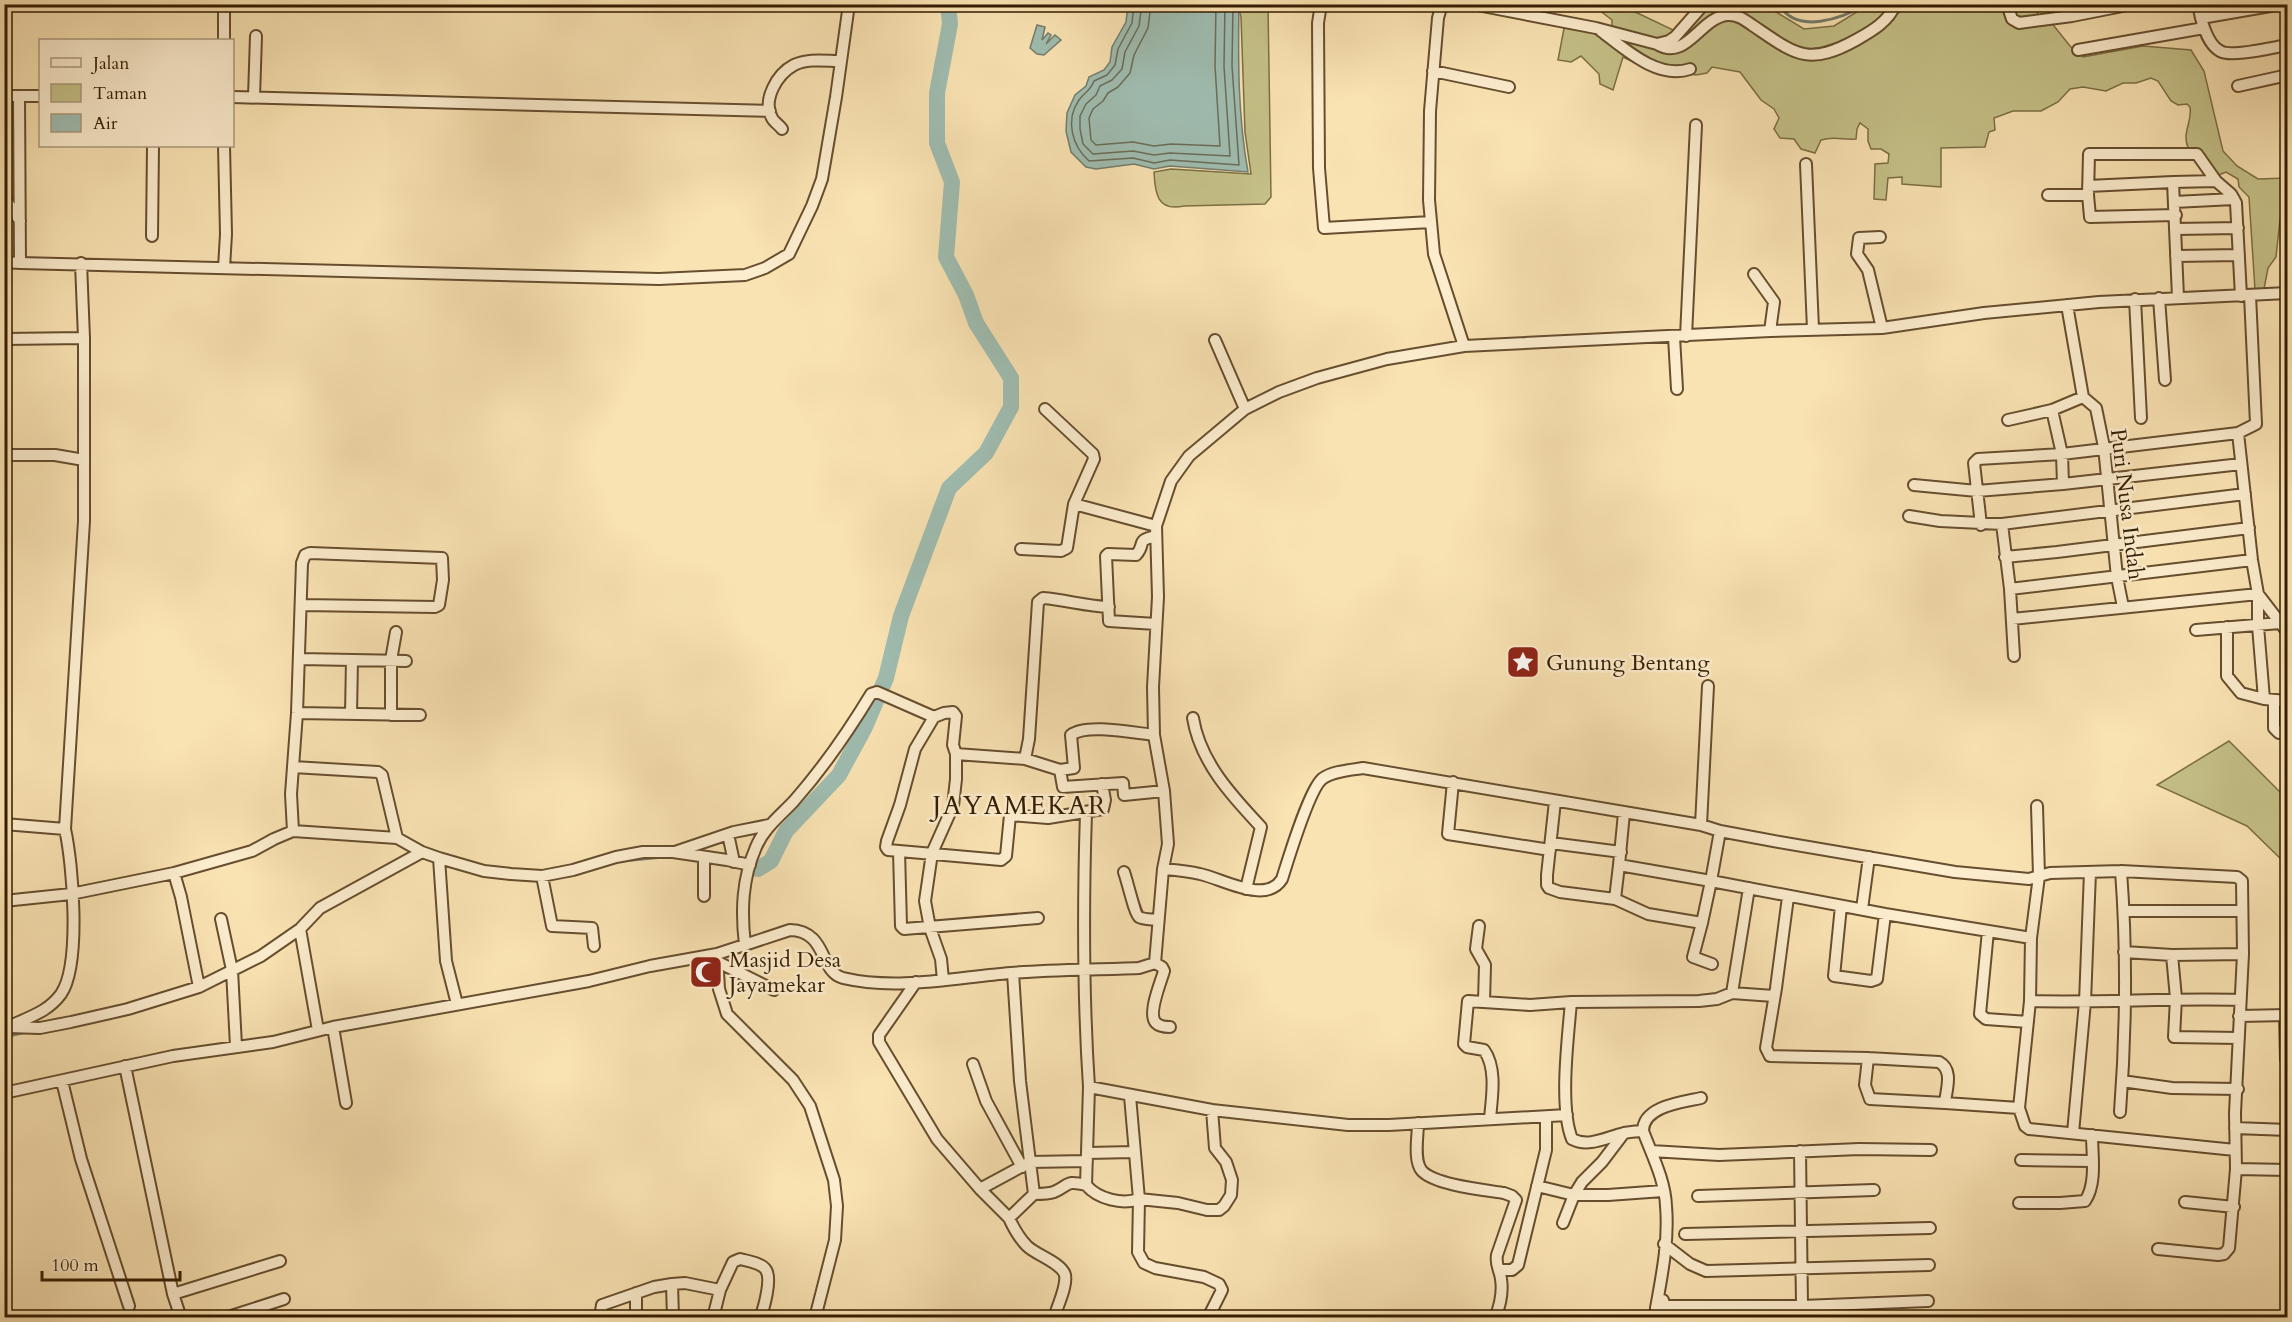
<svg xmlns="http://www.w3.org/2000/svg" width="2292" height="1322" viewBox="0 0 2292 1322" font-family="Cardo,serif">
<rect width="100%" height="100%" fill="#fae3b3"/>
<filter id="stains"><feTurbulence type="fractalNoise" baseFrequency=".00333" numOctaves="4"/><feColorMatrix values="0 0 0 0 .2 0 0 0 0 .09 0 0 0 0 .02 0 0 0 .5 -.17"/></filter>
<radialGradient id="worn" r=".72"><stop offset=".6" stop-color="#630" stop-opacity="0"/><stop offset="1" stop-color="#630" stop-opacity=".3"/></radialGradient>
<path fill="#c5c188" stroke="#7c6f44" stroke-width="1.5" d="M1238 5H1268L1271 197 1265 204 1184 206C1157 212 1155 193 1154 172L1171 169 1251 174 1245 132 1241 17Z
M1586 5H1629V9L1677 32 1713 5H1746L1773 10 1804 29 1834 26 1868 5H2036L2039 20 2050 21 2070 46 2083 57 2143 46 2191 50 2204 71 2223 151 2237 166 2258 179 2287 178V220H2280L2276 257 2268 268 2264 289 2255 290 2249 197 2239 187 2238 179 2226 172 2219 175C2205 165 2185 156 2186 136 2187 125 2192 117 2190 107L2187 104 2178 105 2171 101 2158 81 2151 78 2136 83H2123L2106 91 2083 87 2070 89 2058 102 2041 111H2013L1994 118 1995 130 1989 132 1985 147 1941 148V187L1902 184V177L1888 178 1886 200 1874 199 1875 164 1888 163 1889 154 1881 149H1871L1868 141V129L1860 123 1857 129 1856 139C1843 140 1834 136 1821 140L1815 153 1801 149 1794 139 1780 138 1774 129 1779 118 1774 109 1761 100 1740 72 1712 67 1707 73 1696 75 1680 72 1660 75 1623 57 1613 90 1600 84 1599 74 1581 56 1571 62 1558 60 1566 18 1612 28V20L1599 10Z
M2229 741 2287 799V865L2247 826 2157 785Z"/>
<path fill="#9fbdb1" stroke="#747d6b" stroke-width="1.5" d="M1128 5H1239C1238 61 1238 117 1248 172L1170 166 1154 169 1134 164 1096 169 1086 167 1071 152 1066 131 1067 113 1075 95 1086 86 1089 77 1104 70 1110 62 1112 47 1126 22Z
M1037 25 1045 27 1042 40 1048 33 1051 35 1046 44 1055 35 1061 40 1044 55 1037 54 1030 48Z"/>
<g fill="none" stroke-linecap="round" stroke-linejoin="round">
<path stroke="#6a6d59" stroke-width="1.5" d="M1134 4 1132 23 1118 49 1115 65 1107 75 1094 81C1091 90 1085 92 1079 100 1065 120 1072 146 1089 161L1133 158 1154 163 1170 160 1239 165 1232 66 1233 4
M1142 4 1139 26 1125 52 1122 69 1112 80 1100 86 1096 95 1086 104 1080 116V129L1083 144 1093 154 1133 151 1154 155 1170 153 1230 156 1224 66 1225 4
M1151 4 1148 28 1134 55 1130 73 1118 87 1108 93 1103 101 1093 109 1089 118 1091 140 1096 145 1133 142 1154 146 1171 144 1220 146 1215 66 1216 4"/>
<path stroke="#747d6b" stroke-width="3" d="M1779 4C1796 36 1843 18 1867 4
M622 861 663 857
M570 876 587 871
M4 1037 26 1032"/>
<path stroke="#9fbdb1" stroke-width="16" d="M753 868 758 869 771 861 786 831 839 775 864 729 886 678 901 616 949 488 986 453 1011 407V378L976 323 966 295 946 257 952 182 937 143V93L950 24 948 4"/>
<defs>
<path id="minor" d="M1321 4 1318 23 1319 168 1324 228 1431 222
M1442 4 1438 18 1430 111 1429 200 1434 254 1464 346
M1472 4 1596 28 1657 44 1669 41 1675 37 1704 4
M2007 4 2012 19 2019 23 2072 16 2133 4
M2198 4 2201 18 2282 4
M2201 18C2204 29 2209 45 2220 51 2231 58 2274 47 2288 45
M1601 31C1625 49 1658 80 1690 69
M224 40V4
M1657 44C1686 62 1700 18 1727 15 1737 14 1745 20 1752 25 1795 54 1807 67 1856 40 1872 31 1888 22 1896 4
M2078 50 2204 28
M1433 71 1509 87
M2238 86 2288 75
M4 96H40
M232 97 770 111
M254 97 256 36
M782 129C779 125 774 122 772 118 762 100 777 74 794 65 808 58 826 61 841 61
M224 146 226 234 224 268
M1806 164 1813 329
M2173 182 2216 181
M2088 186 2173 182 2178 297
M2048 195H2088
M4 197 20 221
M2174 202 2234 199
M2176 215 2090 217 2088 195 2089 154H2197L2216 181 2231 194 2236 203 2241 296
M2176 229 2238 228
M152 236 153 146
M1880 237 1859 238 1857 254 1868 270 1882 328
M2176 256 2239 255
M4 262 20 263 19 96
M20 263 659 279 745 275 765 268 789 254 812 206 822 179 836 97 849 4
M81 263 84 338V460
M1754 274 1774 302 1770 331
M2159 298 2165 380
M2135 299 2141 418
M2067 305 2083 397 2096 408 2104 447 2117 577 2123 607
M1686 336 1696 125
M1674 337 1677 389
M4 339 84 338
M1215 340 1245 409
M1045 409 1093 454 1094 459 1074 504 1156 526
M2052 410 2062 454 2063 484
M2008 420 2052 410 2083 397
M2238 433 2256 424 2250 295
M4 455H55L84 460V521L65 829
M1914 485 1977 491 2063 484 2241 464
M1909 516 1940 521 2002 524 2245 494
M2002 524 2010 589
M1981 525 1974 463 1978 459 2062 454 2238 433 2252 560 2258 594 2012 619
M1021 549 1061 551 1067 548 1074 504
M2005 557 2057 552 2249 528
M2258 594V626L2264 699 2288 701
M2258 594 2288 633
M1156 624 1109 621 1106 556 1108 554 1136 555C1147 543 1134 541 1156 536
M2227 627V676L2241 693 2264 699
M2196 630 2280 623
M2014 656 2010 589 2252 560
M300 659 406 661
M2274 700V728L2279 733H2288
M297 713 420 715
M351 714 352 660
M391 715V660L396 632
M934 717 915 749 900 805 887 841 886 847 888 850 1001 860 1006 856 1010 815 1048 818 1103 809 1105 800 1102 784
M1193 718C1200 762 1232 796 1261 827L1246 889
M956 754 1025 759 1060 770 1063 787 1123 783 1124 795 1164 791
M1025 759 1029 739 1038 602 1043 598C1066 600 1086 606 1109 607
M293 767 378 772 382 775 397 838
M1060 770 1074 768 1071 735C1086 723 1135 733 1154 735
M1453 782 1448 834 1550 850
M1555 801 1547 875V885L1549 888 1560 892 1615 899 1648 914 1702 923 1711 881 1619 865 1624 813
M2037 806 2039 876 2031 938 2030 1001 2019 1108 2025 1126 2029 1129 2235 1150
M1086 813C1083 904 1083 996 1089 1087L1212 1110 1348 1125H1389L1567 1115
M4 824 65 829C73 865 81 965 61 994 48 1012 29 1017 10 1026
M1701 825 1708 686
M293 831 291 794 297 713 302 563 305 555 310 553 442 558 443 580 439 605 435 607 302 605
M1720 831 1711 881 1885 914 2031 938
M728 834 734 862
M1551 843 1621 852
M899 851 901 926 904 929 1038 918
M675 852 734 832 769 825
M439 858 446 961 457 1004
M1163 869C1175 870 1188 871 1200 874 1223 879 1266 905 1282 879 1288 860 1309 790 1322 779 1332 771 1351 770 1363 768L1701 825 1720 831 1779 842 1955 872 2029 879 2050 873 2121 871 2237 877 2242 881 2243 954 2235 1113 2236 1169 2229 1248 2224 1254 2218 1255 2158 1249
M1124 872C1127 880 1135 915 1139 917 1144 920 1153 919 1158 920
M174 873 181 897 199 987
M542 876 552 926 592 928 594 946
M704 896V857
M1788 897 1776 988 1766 1048 1770 1056 1868 1058 1939 1062C1954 1070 1946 1090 1945 1103L2019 1108
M1615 899 1619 865
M4 901 71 894 174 873 252 851 274 839 293 831 397 838 422 852 439 858 484 871 511 874 542 876 573 870 616 857 643 852H673L727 860 750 865
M1841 906 1834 976 1871 981 1877 979 1885 914
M1862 909 1869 857
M2124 911H2242
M221 919 232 970 236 1046
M1702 923 1693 957 1712 964
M1479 926 1476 949 1485 965 1484 1002
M300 929 318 1030
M1988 931 1980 1014 1986 1019 2028 1022
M745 945C741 911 742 879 756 847 764 828 780 816 794 801 823 768 848 732 871 694L877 692 934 717 944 713 953 712 956 716 953 745 956 754V779L953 806 932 853 925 901 930 928 941 959 943 980
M2124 952 2172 955 2243 954
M717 954 719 989 727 1014 793 1080 810 1106 834 1180 837 1206 835 1240 815 1318
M2172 955 2176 998 2174 1037 2239 1038
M718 962 774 990
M1155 963 1163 869 1168 844 1164 791 1154 735 1153 687 1158 597 1156 526 1171 481 1189 456 1245 409 1279 392 1317 378 1387 359 1464 346 1770 331 1882 328 1984 313 2099 302 2288 293
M1155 963 1162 967 1164 971C1161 982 1147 1014 1156 1023 1159 1026 1166 1027 1170 1027
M1013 973 1020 1081 1034 1194C1040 1194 1048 1194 1054 1192 1070 1185 1065 1180 1086 1185L1089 1087
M916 982 879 1035V1042L937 1139 980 1189 1009 1218
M1732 993 1749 888
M2030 1001C2100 1003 2170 998 2240 1000
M1571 1002C1568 1038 1559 1107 1572 1139 1589 1148 1607 1137 1624 1133 1630 1132 1637 1131 1643 1131
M2285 1015 2286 1059
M2239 1016 2288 1015
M7 1027 40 1028 71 1022 128 1009 199 987 261 956 300 929 320 908 422 852
M333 1027 346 1103
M1868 1058 1865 1085 1870 1099 1945 1103
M973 1064 986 1101 1022 1167
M125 1066 173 1294 181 1318
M62 1081 81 1159 129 1306
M2122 1081 2172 1088 2238 1089
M4 1093 173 1056 273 1042 333 1027 589 981 650 966 717 954 790 930C828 931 819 972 843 978 898 991 957 977 1011 973 1054 969 1096 970 1139 968L1155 963
M2120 1112C2126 1033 2127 951 2121 871
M1490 1118C1492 1097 1497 1068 1484 1050L1467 1047 1464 1044 1468 1001 1530 1005 1571 1002 1699 1001 1717 999 1732 993 1774 996
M1418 1123C1418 1136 1413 1161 1422 1171 1435 1185 1485 1190 1504 1193L1512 1196 1516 1200 1497 1255C1495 1265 1500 1270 1501 1279 1503 1292 1500 1306 1495 1318
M2235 1128 2288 1130
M2073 1133 2085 1002 2090 872
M1651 1151 1719 1155 1859 1149 1931 1150
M1800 1151 1802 1306
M1087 1153 1134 1152
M2021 1160 2091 1161
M2236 1169 2288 1170
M1086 1185C1098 1199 1122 1205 1139 1199L1130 1096
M1537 1186 1574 1195H1608L1663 1191
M980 1189 1030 1162 1087 1161
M1034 1194 1009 1218C1014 1229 1019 1238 1027 1246 1036 1255 1062 1263 1065 1275 1067 1286 1059 1302 1056 1312
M1698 1196 1874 1190
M2185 1202 2234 1207
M2019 1203H2060L2085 1201C2097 1184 2092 1154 2092 1135
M1563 1223 1574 1195 1582 1182 1602 1162 1624 1133
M1685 1234 1930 1228
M1664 1244 1690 1264 1706 1271 1929 1265
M1499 1270H1512L1518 1265 1546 1150V1117
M672 1284 673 1318
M173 1294 280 1261
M1663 1300 1668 1318
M1664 1306H1802L1928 1301
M225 1318 284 1299
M600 1318 602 1305 654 1287 672 1284 685 1283 720 1290
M636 1318V1293
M713 1318 720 1290 733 1262 740 1259C747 1261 762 1263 766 1270 772 1279 764 1308 760 1318
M1208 1318 1222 1290 1219 1284 1204 1277 1155 1268 1144 1263 1138 1252 1139 1199 1178 1203 1207 1210H1219L1224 1206 1231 1195 1232 1180 1226 1162 1215 1148 1212 1110
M1658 1318 1656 1308C1662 1275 1669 1240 1666 1206 1665 1180 1652 1155 1643 1131 1643 1106 1683 1102 1701 1098"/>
</defs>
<use href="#minor" stroke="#664e2e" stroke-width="14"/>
<use href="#minor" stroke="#fcedce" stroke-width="10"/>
</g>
<defs>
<symbol id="sight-square" viewBox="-11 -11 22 22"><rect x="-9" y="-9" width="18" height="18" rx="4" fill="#8f2418" stroke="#fcedce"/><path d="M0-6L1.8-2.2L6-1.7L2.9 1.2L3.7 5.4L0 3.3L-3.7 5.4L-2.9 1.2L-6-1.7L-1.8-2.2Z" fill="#fff"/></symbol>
<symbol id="mosque-square" viewBox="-11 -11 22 22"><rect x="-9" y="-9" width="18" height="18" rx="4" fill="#8f2418" stroke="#fcedce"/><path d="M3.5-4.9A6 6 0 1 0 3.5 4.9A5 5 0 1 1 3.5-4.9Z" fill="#fff"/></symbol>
</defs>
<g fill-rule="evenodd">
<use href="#sight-square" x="1504" y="643" width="38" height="38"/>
<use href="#mosque-square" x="687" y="953" width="38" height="38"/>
</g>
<g text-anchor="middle" stroke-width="5" stroke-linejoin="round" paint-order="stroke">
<g font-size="22" fill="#341d01" stroke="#fcedce">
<text transform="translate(2128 504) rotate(83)" y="8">Puri Nusa Indah</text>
</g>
<g font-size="22" fill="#341d01" stroke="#fcedce" text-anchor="start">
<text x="1546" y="670">Gunung Bentang</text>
<text x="729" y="967">Masjid Desa<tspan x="729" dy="25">Jayamekar</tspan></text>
</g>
<g font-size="26" letter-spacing="1.5" fill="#341d01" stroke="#fcedce">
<text x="1020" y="814">JAYAMEKAR</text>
</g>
</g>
<rect width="2292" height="1322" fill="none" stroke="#fae3b3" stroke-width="24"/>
<rect x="6" y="6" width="2280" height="1310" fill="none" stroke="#341d01" stroke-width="3"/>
<rect x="12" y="12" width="2268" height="1298" fill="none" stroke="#341d01" stroke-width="1.5"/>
<rect x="39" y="39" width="195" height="108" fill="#fcedce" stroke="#ac9a7c" stroke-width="1.5"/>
<rect x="51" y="58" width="30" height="9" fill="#fcedce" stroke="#ac9a7c" stroke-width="1.5"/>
<text x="93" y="69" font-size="18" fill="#341d01">Jalan</text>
<rect x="51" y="84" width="30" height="18" fill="#c5c188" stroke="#ac9a7c" stroke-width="1.5"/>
<text x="93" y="99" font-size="18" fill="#341d01">Taman</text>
<rect x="51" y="114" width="30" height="18" fill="#9fbdb1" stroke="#ac9a7c" stroke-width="1.5"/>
<text x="93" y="129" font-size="18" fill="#341d01">Air</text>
<path d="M42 1271v9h138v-9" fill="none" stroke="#341d01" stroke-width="3"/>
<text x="51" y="1271" font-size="18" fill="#341d01" stroke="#fcedce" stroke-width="4.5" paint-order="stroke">100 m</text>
<rect width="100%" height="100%" filter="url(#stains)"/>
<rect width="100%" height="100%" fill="url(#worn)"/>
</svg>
